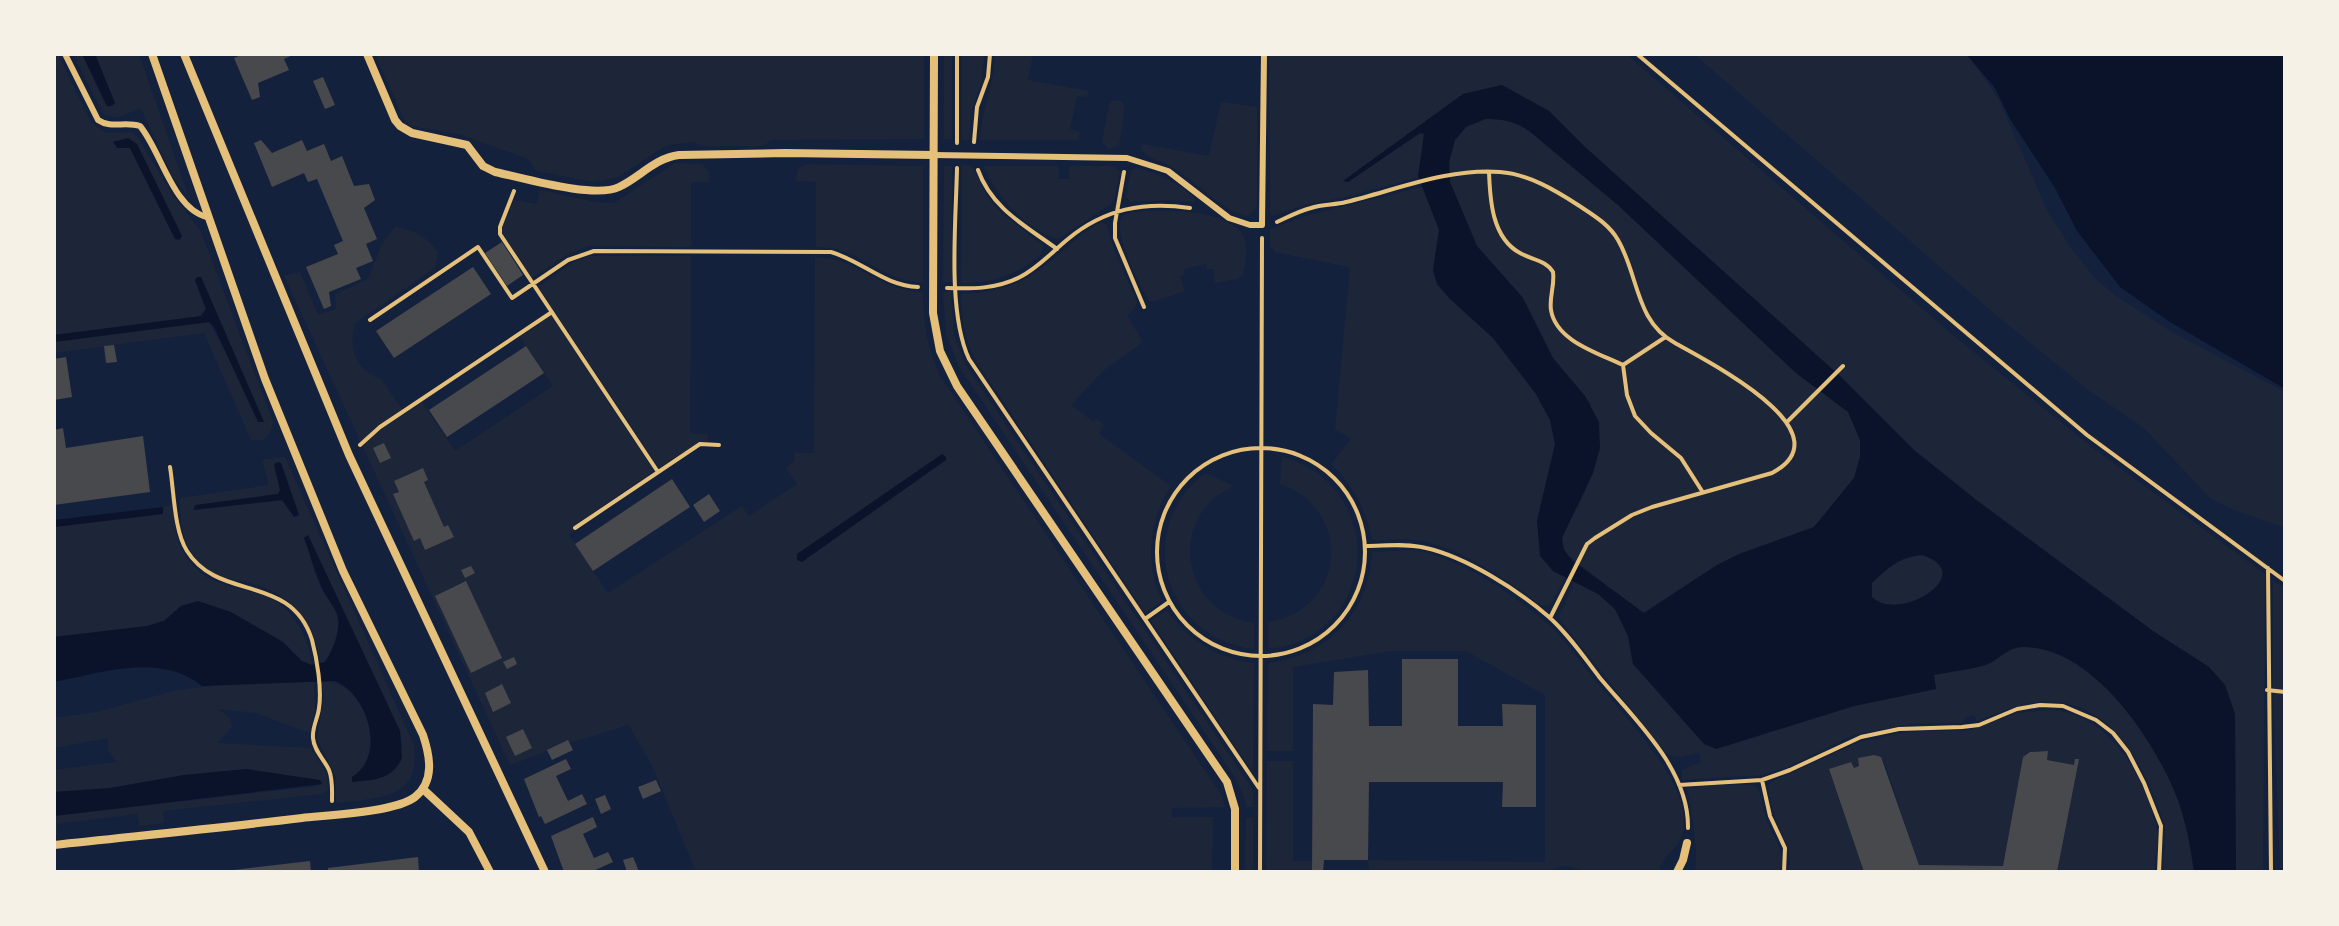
<svg xmlns="http://www.w3.org/2000/svg" width="2339" height="926" viewBox="0 0 2339 926" font-family="'Space Grotesk',sans-serif">
<rect width="100%" height="100%" fill="#14213d"/>
<path fill="#1d2539" fill-rule="evenodd" d="M54 54H58L91 122 106 133 131 132 137 136 173 195 201 232 273 422 269 434 263 440H251L204 333 54 353V342L209 322 264 422 201 277 195 281 206 309 197 318 54 335ZM130 148 181 239 179 240 175 239Z
M73 54H82L107 106 115 103 95 54H139L189 198 172 175 142 111 139 109 117 118 104 115Z
M375 54H924V139L771 140 765 145 758 146H704L693 142 667 145 618 177 594 182 536 171 528 159 462 135 412 126 405 122Z
M944 54H952V139H944Z
M962 54H984V57L981 84 971 112 969 140H962Z
M995 54H1033L1028 80 1089 91 1088 97 1077 96 1070 129 1080 132 1078 140H980C981 110 995 84 995 54Z
M1269 54H1626L1960 341 2097 451 2265 574 2263 872H2236L2235 714 2225 685 2209 667 2153 631 1975 499 1914 450 1840 376 1584 146 1549 111 1502 85 1463 94 1343 181 1348 182 1422 132 1425 134 1419 177 1342 198 1308 204 1272 216 1270 212Z
M1694 54H1967L1998 98 2048 212 2070 247 2095 278 2116 296 2172 332 2285 392V528L2234 510 2210 498 2144 428 2088 390 1990 310Z
M1113 100 1121 101 1125 107 1119 145 1109 149 1102 142 1109 104Z
M1221 102 1257 107V207L1248 216C1224 213 1196 181 1174 168 1163 161 1150 160 1141 150L1142 144 1209 156Z
M1486 119C1506 119 1518 122 1534 135L1618 205 1796 373 1849 412 1860 440V457L1854 478 1814 527 1739 554 1717 565 1643 613 1567 555C1553 531 1577 514 1585 492 1592 473 1590 426 1591 404L1553 358 1523 298 1477 246 1450 182 1449 162 1455 140 1466 127Z
M675 163 702 164 709 172V182H691V247L588 246 565 256 532 278 501 231 514 200 537 204 540 190 595 202 614 203Z
M805 164 923 166V282C877 281 864 247 816 247V182L796 181 797 170Z
M962 165 972 166 986 194 998 210 1042 245V252L1039 257C1014 275 993 283 961 283Z
M944 166H952V282H943Z
M983 166H1058L1059 179H1069L1070 166H1114L1120 172 1115 196 1111 204 1058 239C1024 228 998 198 983 166Z
M1136 168C1159 173 1179 183 1195 199L1194 202 1170 200 1130 202 1126 197 1131 170Z
M1423 187 1439 230 1433 270 1437 284 1449 298 1493 338 1536 394 1550 420 1555 444 1537 521 1553 571 1565 577 1550 606 1540 605C1511 582 1453 543 1416 540 1402 538 1387 541 1372 540 1366 509 1353 485 1331 464L1351 439 1335 429 1350 267 1275 252 1270 246V229L1309 215Z
M1147 211C1174 210 1218 210 1240 231 1249 240 1246 263 1243 274L1237 279 1215 283 1213 269H1207L1206 264 1184 269 1185 275 1180 276 1185 291 1155 301H1149C1141 287 1112 232 1122 217 1127 211 1140 212 1147 211Z
M1101 222 1107 225 1113 247 1137 302 1134 310 1127 315 1143 342 1104 370 1071 405 1094 422 1096 419 1104 425 1099 434 1171 486C1149 519 1144 563 1162 601L1145 613 979 366C965 343 961 320 961 293 1004 295 1034 277 1065 249 1076 239 1087 229 1101 222Z
M395 227C414 230 426 236 438 252L435 268 355 323C348 347 355 370 381 379L405 413 422 402 455 451 553 386 520 337 551 315 654 471 572 527 575 531 569 535 608 593 742 506 749 516 797 484 786 468 794 461 795 453H814L815 257C856 257 881 292 923 292 923 323 927 348 940 376L1222 796 1225 807 1172 808V817H1213L1212 872H696L654 770 629 725 569 743 510 765 284 276 300 272 318 315 336 309 335 294 368 279 382 244Z
M588 256H691L690 433 708 434 707 442H699L659 468 538 287 574 262Z
M943 292H951L954 335 967 367 1253 790V807H1246L1243 794 1234 776 959 367 946 334Z
M285 457 414 745C422 800 377 798 336 803V778L317 738 324 697 322 681C362 678 387 747 357 774L403 749 400 731 309 537C309 556 314 574 323 591 327 599 334 605 336 613 342 628 334 656 321 664 315 628 294 596 257 585 227 576 207 580 188 547 181 534 181 513 179 498L269 485 262 460ZM281 463 299 515 297 517 282 500 193 510 196 505 278 494 280 490 274 467Z
M1282 457C1390 485 1379 639 1268 649V622C1346 611 1354 509 1280 484Z
M1205 473 1234 486C1166 515 1180 613 1254 623V649C1163 638 1133 529 1205 473Z
M172 505C174 519 175 536 181 548 199 584 225 584 259 594 289 602 309 634 312 665L302 661 283 642 230 612 181 606 164 621 147 626 54 637V527L163 514V507Z
M1415 550C1462 559 1511 593 1548 624 1566 640 1580 662 1595 680 1622 714 1677 769 1683 812 1688 852 1663 848 1659 872H1592L1565 866 1543 872H1369L1368 860 1545 862V695L1466 651H1390L1293 667V751H1267L1268 663C1328 656 1369 613 1372 552Z
M1922 555C1980 573 1899 624 1872 597V583C1888 568 1899 557 1922 555Z
M2273 580 2285 589V868H2280L2273 695Z
M1575 582 1598 594 1616 610 1628 636 1633 664 1716 749 1854 706 1936 689 1934 675C1951 672 1971 670 1988 664 2000 659 2008 646 2025 647 2095 648 2156 742 2178 800 2186 823 2191 848 2194 872H2164C2161 858 2167 844 2165 829 2163 817 2157 805 2153 794 2133 746 2100 698 2042 702 2018 703 1999 713 1977 721L1974 715 1966 717 1962 723H1916L1853 735 1788 767 1762 775 1682 780V770L1701 762 1699 753C1686 755 1677 761 1665 752L1561 621 1559 616Z
M1167 610C1188 641 1217 658 1254 663L1253 773 1151 621Z
M314 682 315 710 309 733 256 713 218 709 230 718 232 727 218 743 311 748 327 774 328 790 322 794 163 811 164 823 140 826 137 814 57 824V835L54 836V816L318 786 322 781 246 769 150 781 110 788 54 792V770L117 762 108 750V738L54 748V718L97 712 177 690 229 684Z
M2048 710C2108 711 2145 776 2157 829 2160 843 2153 858 2155 872H2057L2074 765 2047 760V751L2030 752 2023 757 2003 866 1919 865 1884 761 1874 755 1859 758V766L1854 768 1851 762 1829 770 1864 872H1788C1794 849 1782 838 1775 818 1772 808 1770 796 1768 786L1771 782 1859 742 1907 732 1972 730 2017 713Z
M1267 761H1293V861H1313L1312 871 1266 870Z
M1709 785H1754L1758 788C1762 798 1763 810 1767 821 1773 839 1788 852 1779 872H1694C1700 861 1691 802 1687 788Z
M1253 817V872H1245L1246 818Z"/>
<path fill="#0b132b" fill-rule="evenodd" d="M82 54H95L115 103 112 106H107Z
M1966 54H2285V389L2170 322 2120 287 2077 231 2055 188 2010 119 1995 88Z
M1502 85 1549 111 1584 146 1840 376 1914 450 1975 499 2153 631 2209 667 2225 685 2235 714 2236 872H2194C2191 848 2186 823 2178 800 2156 742 2094 648 2025 647 2008 646 2000 659 1988 664 1972 670 1951 671 1934 675L1936 689 1854 706 1716 749 1704 744 1633 664 1628 636 1615 609 1598 594 1553 571 1540 556 1537 521 1555 444 1550 420 1536 394 1493 338 1449 298 1437 284 1433 270 1439 230 1418 176 1424 134 1420 133 1348 182 1343 181 1463 94ZM1485 119C1506 119 1518 122 1534 135L1618 205 1796 373 1848 412 1860 440V457L1854 478 1814 527 1739 554 1717 565 1644 613 1573 561 1564 550 1562 538 1593 473 1600 448 1599 422 1585 396 1553 358 1523 298 1477 246 1450 182 1449 162 1455 140 1466 127ZM1922 555C1980 573 1899 624 1872 597V583C1888 568 1899 557 1922 555Z
M128 138 137 144 182 236 179 240 175 239 130 148H117L113 142Z
M197 277H201L264 422H258L214 327 209 322 54 342V335L201 316 206 309 195 280Z
M942 454 946 457V460L802 562 797 560V554Z
M278 462 281 463 299 515 294 517 282 500 194 510 195 505 278 494 280 490 274 464Z
M163 507V514L54 527V520Z
M308 535 400 731 402 758C392 780 374 780 352 782V777C387 756 368 694 335 681L202 686C159 652 102 673 54 682V637L147 626 164 621 181 606 198 601 231 612 283 642 302 661 312 665 325 662C333 650 342 628 337 614 333 604 325 596 321 586 314 570 310 554 304 538Z
M246 769 320 780 322 784 54 816V792L110 788 184 775Z"/>
<path fill="#48494c" d="M244 54H295L284 59 289 70 258 83 260 97 252 100 234 58Z
M323 77 335 105 325 109 313 81Z
M261 140 272 153 302 140 307 151 324 144 331 161 342 156 354 186 369 184 375 200 364 208 377 239 366 244 373 261 356 268 361 279 329 292 331 306 324 309 306 267 338 254 334 245 343 241 317 179 308 182 304 173 272 187 254 143Z
M502 242 523 275 507 286 485 253Z
M473 267 491 294 394 358 376 331Z
M114 345 117 362 106 363 104 346Z
M526 346 544 373 447 437 429 410Z
M66 357 72 397 54 400V359Z
M63 428 66 448 143 436 150 492 54 505V430Z
M384 443 391 458 380 463 373 448Z
M423 468 428 480 424 482 444 527 448 525 454 537 425 550 420 538 414 541 393 494 399 492 394 481Z
M672 479 690 507 593 571 575 544Z
M709 494 720 511 704 522 693 505Z
M471 566 475 573 465 578 461 570Z
M466 581 502 658 471 673 435 596Z
M514 657 517 664 507 669 503 662Z
M1402 659H1458V726H1503L1502 704 1536 705V807H1502L1503 782H1369L1368 860H1324L1323 872H1312L1313 704 1333 705 1334 672 1368 670 1369 726H1402Z
M502 684 511 703 493 712 485 693Z
M523 729 532 748 515 756 506 737Z
M568 740 573 750 552 760 547 750Z
M2048 751 2047 760 2074 765 2075 759H2079L2057 872H1864L1829 769 1851 762 1854 768 1859 766 1858 758 1874 755 1881 757 1919 865 2003 866 2023 757 2030 752Z
M566 759 571 769 556 776 568 801 582 794 587 804 545 824 541 816 539 817 524 779Z
M656 780 661 791 643 799 638 787Z
M605 795 611 809 601 814 595 799Z
M593 817 597 827 583 834 594 858 608 852 613 862 591 872H564L551 836Z
M418 857 419 872H328V868Z
M633 857 636 864 639 872H627L623 860Z
M310 861 311 872H233V870Z"/>
<g fill="none" stroke-linecap="round" stroke-linejoin="round">
<path stroke="#e5c07b" stroke-width="4" d="M1637 54 2087 435 2285 581
M974 142 977 107 988 77 990 54
M957 143V54
M957 168C956 222 947 312 969 359L1259 788
M978 170C992 209 1026 226 1057 249
M1124 172 1115 223V238L1144 307
M1489 172C1490 200 1492 238 1520 253 1532 260 1546 260 1553 272 1555 285 1549 297 1551 310 1556 341 1598 353 1623 365L1627 395 1635 416 1651 433 1681 458 1702 491
M514 191 500 227V234L658 472
M1277 222C1288 217 1299 211 1311 208 1322 204 1335 205 1346 202 1396 190 1448 168 1500 172 1528 174 1555 190 1578 205 1593 215 1609 224 1618 240 1639 276 1635 321 1675 343 1706 361 1849 432 1772 473L1652 507 1632 515 1595 538 1587 544 1550 618
M947 288C972 289 997 289 1020 277 1038 268 1052 252 1068 239 1104 209 1144 201 1190 208
M370 320 478 247 512 298 568 260 594 251 831 252C862 261 885 286 918 287
M1623 365 1664 338
M1788 421 1843 366
M360 445 380 427 552 312
M1157 552a104 104 0 1 1 208 0a104 104 0 1 1-208 0Z
M170 467C174 491 174 531 187 551 219 602 291 573 312 640 317 659 322 689 319 708 318 718 312 727 313 738 314 751 324 759 329 770 333 780 332 791 332 801
M575 528 700 444 719 445
M1365 546C1385 546 1407 543 1426 548 1466 557 1518 590 1549 617 1568 634 1584 657 1600 678 1635 720 1689 769 1688 828
M2268 568 2271 872
M1145 619 1169 602
M2267 690 2285 692
M1762 780 1770 816 1785 848 1784 872
M1679 785 1762 780 1790 770 1861 737 1899 729 1962 727 1979 725 2017 709 2040 705 2063 706 2096 720 2113 733 2128 752 2144 783 2161 826 2159 872
M1260 872 1262 238
M1554 872H1574"/>
<path stroke="#e5c07b" stroke-width="6" d="M65 54 98 120C111 129 125 121 140 126 161 151 173 209 207 217
M933 155 1127 158 1168 171 1229 218 1250 225H1262L1264 54"/>
<path stroke="#e5c07b" stroke-width="8" d="M184 54 349 455 545 872
M367 54 395 120 400 126 412 133 467 145 483 166 495 172C524 178 594 199 619 187 640 177 655 158 679 155L785 153 933 155
M934 54 933 313 940 351 957 386 1227 782 1235 809V872
M423 789 469 832 490 872
M54 845C137 836 220 828 302 818 329 815 396 812 415 797 435 781 430 756 423 735L343 571 265 379 152 54
M1677 872 1683 860 1687 843"/>
</g>
<rect width="2339" height="926" fill="none" stroke="#f6f1e7" stroke-width="112"/>
</svg>
